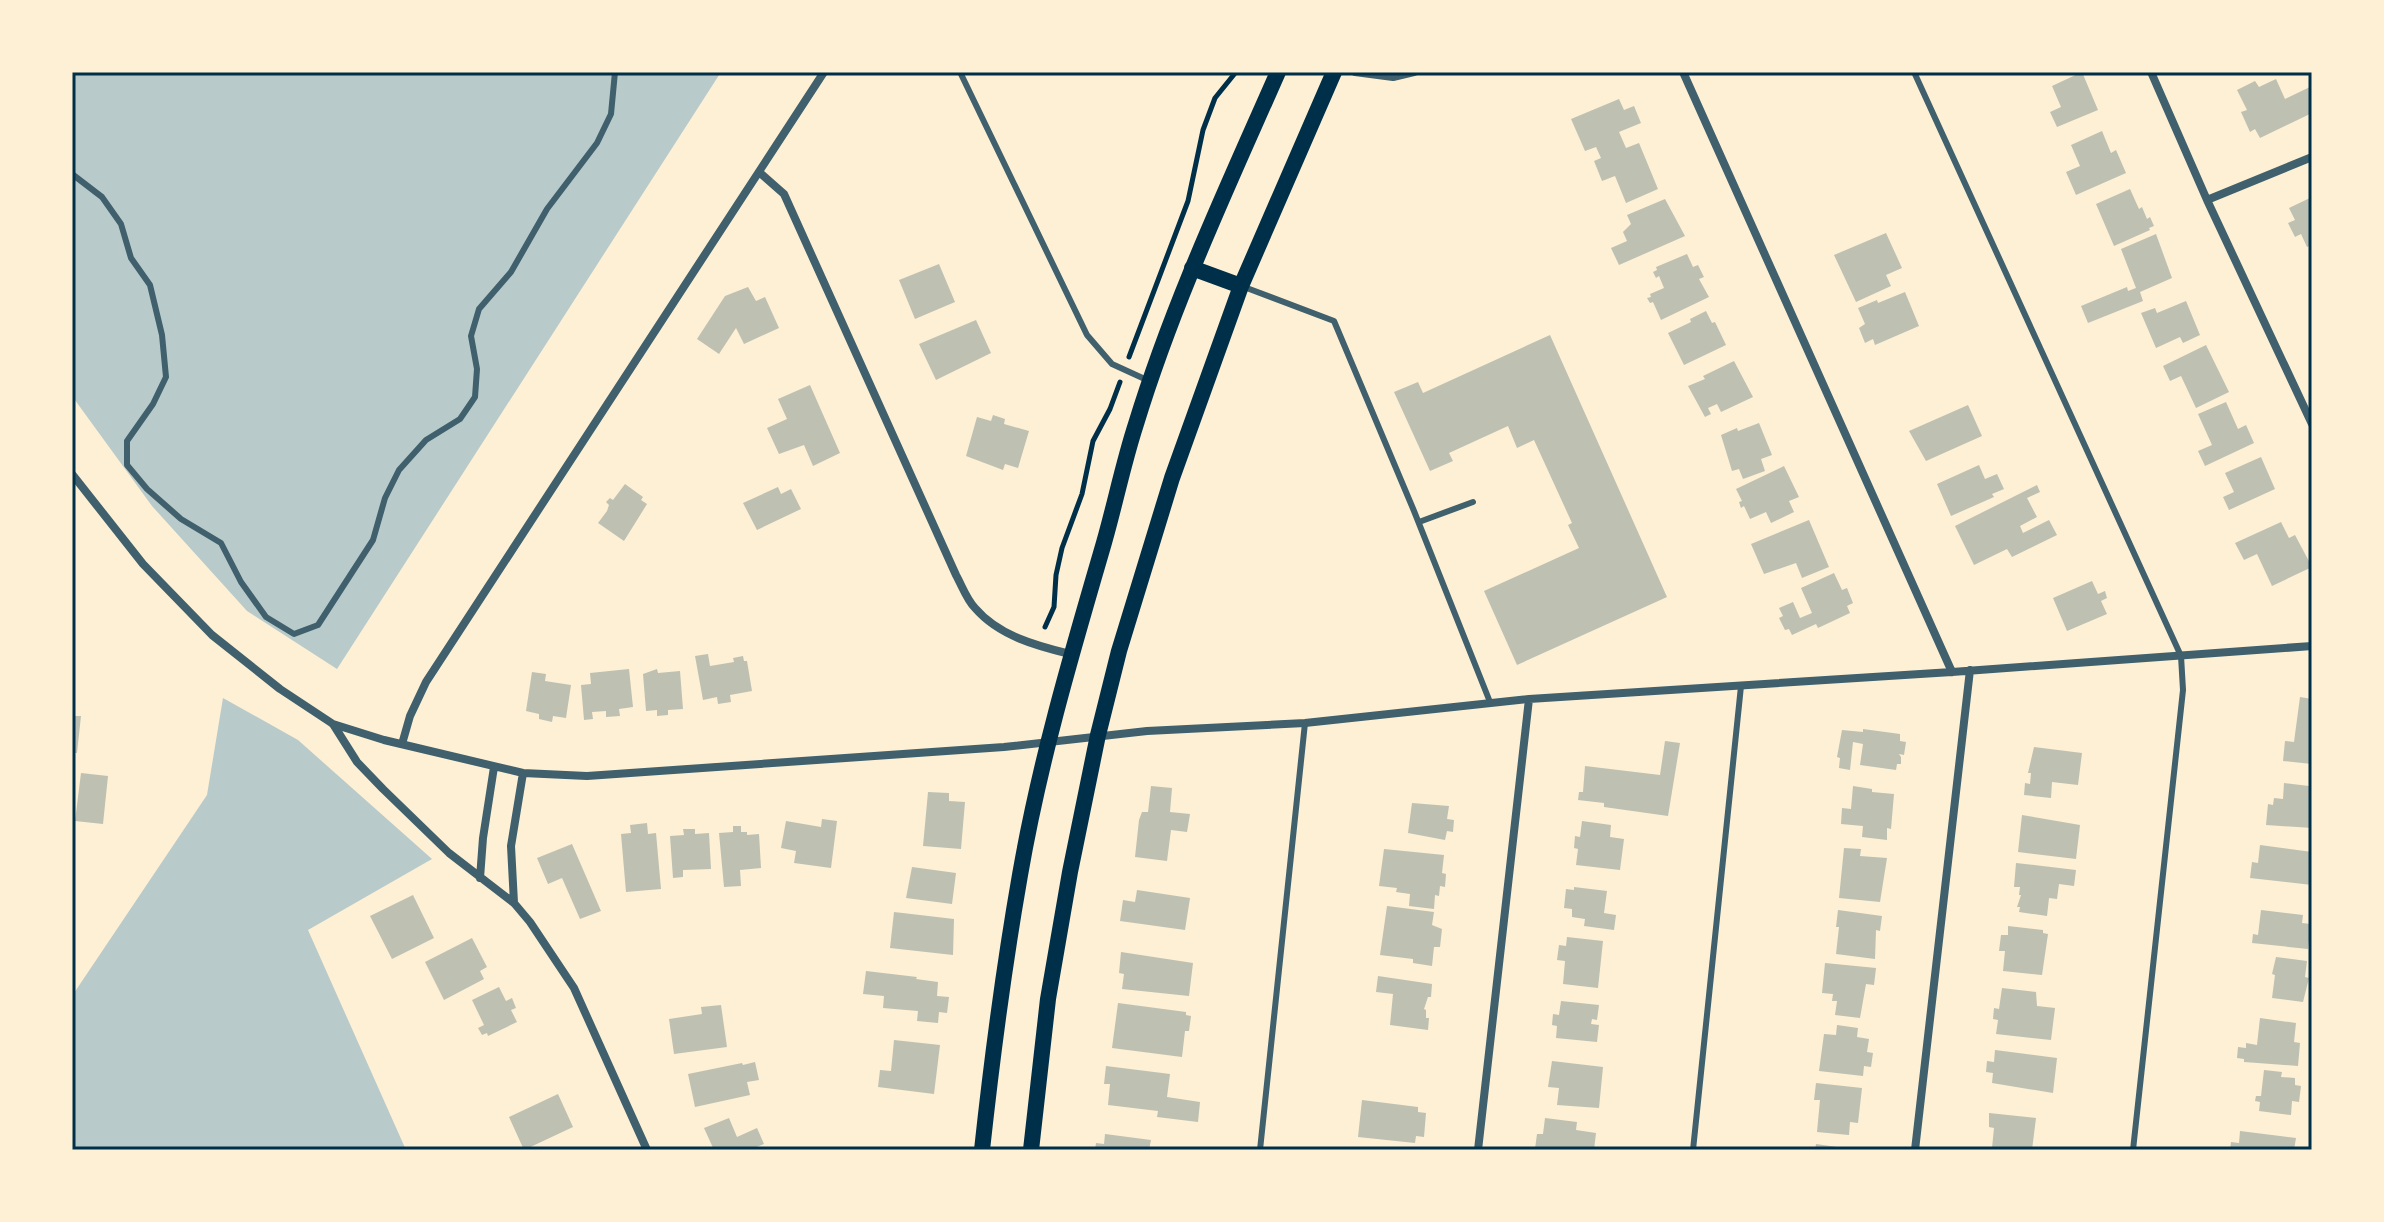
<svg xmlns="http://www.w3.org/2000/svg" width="2384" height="1222" viewBox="0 0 2384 1222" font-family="'Fira Sans',sans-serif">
<rect width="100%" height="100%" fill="#fdf0d5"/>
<path fill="#b9caca" d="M72 72H721L337 669 247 611 152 506 72 396Z
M223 698 298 740 432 859 308 930 406 1150H72V996L207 795Z"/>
<path fill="#bec0b2" d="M2082 72 2098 110 2057 127 2050 112 2061 107 2052 86Z
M2276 79 2285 99 2312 86V113L2260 138 2255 129 2250 132 2241 112 2247 110 2237 90 2255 81 2259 87Z
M1619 99 1624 110 1634 106 1641 123 1619 132 1626 148 1639 143 1658 189 1626 203 1615 176 1602 181 1594 161 1601 158 1596 147 1585 151 1571 119Z
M2102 131 2111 153 2116 150 2126 173 2076 195 2066 172 2080 166 2071 145Z
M2130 189 2139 209 2142 207 2147 219 2150 217 2154 226 2149 228 2150 230 2114 246 2096 204Z
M2312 197V245L2307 247 2301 234 2295 237 2288 223 2295 220 2289 208Z
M1665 199 1685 236 1619 265 1611 248 1627 241 1623 232 1631 224 1627 215Z
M1886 233 1902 268 1886 275 1891 286 1856 302 1834 255Z
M2156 234 2172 278 2140 292 2143 301 2088 323 2081 306 2127 287 2128 291 2136 288 2121 249Z
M1687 254 1693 267 1698 265 1704 277 1699 279 1709 297 1661 320 1653 302 1650 303 1647 298 1651 297 1650 294 1664 288 1659 276 1656 278 1653 272 1657 270 1656 267Z
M939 264 955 302 915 319 899 280Z
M748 287 756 301 765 297 779 328 744 344 736 328 719 354 697 339 725 296Z
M1905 292 1919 326 1875 345 1873 339 1865 343 1859 328 1865 324 1858 308 1877 300 1878 303Z
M2186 301 2200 335 2183 343 2180 337 2156 348 2141 313 2155 308 2157 313Z
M1706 311 1712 323 1715 322 1726 345 1684 365 1668 333 1691 322 1690 319Z
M976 320 991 353 936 380 919 344Z
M1550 335 1667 597 1517 665 1484 591 1579 548 1568 525 1572 523 1534 440 1517 448 1508 426 1449 453 1453 461 1430 471 1394 392 1418 382 1423 393Z
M2206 345 2229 392 2196 408 2181 376 2170 381 2163 366Z
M1734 361 1753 397 1721 412 1717 404 1708 408 1711 414 1705 417 1688 386 1705 379 1703 376Z
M810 385 840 453 813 466 804 445 779 454 767 428 787 419 778 399Z
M2226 402 2238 429 2246 425 2254 443 2205 466 2198 451 2212 445 2198 414Z
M1968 405 1982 436 1926 461 1909 431Z
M993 415 1005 419 1004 424 1029 431 1018 468 1005 464 1003 470 966 456 977 417 991 421Z
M1759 423 1772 455 1761 459 1765 471 1743 479 1739 469 1732 471 1721 435 1737 428 1738 431Z
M2261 457 2275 489 2229 510 2223 497 2234 492 2225 473Z
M1979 465 1985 479 1997 474 2004 489 1992 494 1994 497 1951 516 1937 484Z
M1784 466 1799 497 1789 501 1794 512 1771 523 1766 512 1750 519 1744 506 1741 508 1739 502 1742 501 1736 489Z
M625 484 643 497 641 500 647 504 624 541 598 523 607 511 609 505 606 502 610 498 613 500Z
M2037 485 2040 492 2027 498 2037 517 2020 526 2023 533 2049 520 2057 535 2012 557 2007 549 1974 565 1955 526Z
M778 487 781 494 791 489 801 509 757 530 743 503Z
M1809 520 1829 567 1802 578 1796 563 1764 574 1751 544Z
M2281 522 2289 538 2295 535 2312 567 2272 586 2257 554 2244 560 2235 543Z
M1834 573 1842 590 1847 588 1853 603 1847 606 1850 613 1818 628 1816 624 1792 635 1789 629 1785 630 1779 618 1783 616 1779 608 1793 602 1800 618 1812 613 1801 588Z
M2092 581 2098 594 2105 591 2107 598 2101 601 2107 614 2067 631 2053 598Z
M708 654 710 666 734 662 733 658 743 656 744 661H747L752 691 730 695 731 702 718 704 717 697 703 700 695 656Z
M629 669 633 707 619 709 620 716 606 717V711L592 712 593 719 584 720 581 685 591 684 590 673Z
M657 669 658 673 680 671 683 709 668 710V715L657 716V710L646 711 643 674Z
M532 672 546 674 545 681 571 685 566 718 553 716 552 722 539 719V714L526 711Z
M2300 697 2312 699V764L2283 761 2285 741 2294 742Z
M72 716H81L77 753H72Z
M1863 729 1900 734V741L1906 742 1904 755 1899 754 1901 757V764H1897L1896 770 1860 765 1863 744 1853 742 1850 770 1839 768 1840 758 1837 757 1842 730 1863 732Z
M1665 741 1680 743 1668 816 1604 807V803L1578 800 1579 792H1583L1585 766 1660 775Z
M2034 747 2082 753 2078 785 2052 782 2051 798 2024 795 2025 783 2030 784 2031 773H2028Z
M81 773 108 776 103 824 75 821Z
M2284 783 2309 786V790L2312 791V828L2266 825 2268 804 2273 805 2274 798 2283 799Z
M1151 786 1172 788 1170 812 1190 814 1187 832 1171 830 1167 861 1135 857 1139 820 1142 812H1148Z
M1853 786 1872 789V792L1894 794 1891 829 1887 828V840L1862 837 1863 826 1841 824 1842 808 1851 809Z
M928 792 949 793V801L965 802 961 849 923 846Z
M1412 803 1449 806 1447 819 1454 820 1453 832 1447 831 1445 840 1408 833Z
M2022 815 2080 825 2076 859 2018 852Z
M822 819 837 821 831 868 794 863 796 851 781 848 786 821 821 827Z
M1582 821 1611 825 1610 837 1624 839 1620 870 1576 865 1578 849 1574 848 1575 836 1580 837Z
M647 823 648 834 656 833 661 889 626 892 621 834 631 833 630 825Z
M733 826H741V832H747V835L759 834 761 868 740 870 741 886 724 887 719 833 733 832Z
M683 829H695V834L709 833 711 869 683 870V877L673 878 670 836 684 835Z
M572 844 601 911 580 919 562 878 548 884 537 858Z
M2260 845 2312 852V885L2250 878 2252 862 2258 863Z
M1844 848 1861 849 1860 856 1887 858 1880 902 1839 898Z
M1384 849 1444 855 1442 873 1446 874 1445 887 1440 886 1439 896 1435 895 1434 909 1409 906 1410 894 1396 892 1397 888 1379 886Z
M2016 863 2076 870 2074 886 2059 884 2057 899 2049 898 2047 916 2019 912 2020 907H2017L2021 895H2019L2020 887H2014Z
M912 867 956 873 952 904 906 898Z
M1574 887 1607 891 1604 913 1616 915 1614 930 1584 926 1585 919 1572 917V909L1564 908 1566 889 1574 890Z
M1137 890 1190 898 1185 930 1120 921 1123 900 1135 902Z
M413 895 434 938 392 959 370 916Z
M1387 906 1434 912 1432 925 1442 929 1440 947H1434L1432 966 1413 963V959L1380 955Z
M1838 910 1882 916 1880 931 1876 930 1875 959 1836 954 1839 927H1836Z
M2261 910 2303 915 2302 923 2311 924 2308 949 2252 943 2253 934 2258 935Z
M894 912 954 919 953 955 890 948Z
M2008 926 2043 930V933L2048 934 2042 975 2003 971 2005 951H1999L2001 935H2008Z
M1567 937 1603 941 1598 988 1563 984 1565 961 1557 960 1559 945 1566 946Z
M472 938 487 967 480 971 484 979 444 1000 425 962Z
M1121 952 1193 963 1189 996 1122 989 1124 974 1119 973Z
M2276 957 2307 961 2305 977 2309 978 2303 1002 2272 998 2275 975 2272 974Z
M1825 963 1876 968 1874 985 1866 984 1860 1018 1835 1015 1837 1001H1832L1833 994 1822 993Z
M866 971 917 977 916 979 938 982 937 996 949 997 947 1013 939 1012 938 1023 917 1021 918 1011 883 1008 884 996 863 994Z
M1378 976 1432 984 1431 997H1428L1424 1009 1426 1010V1018H1429L1428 1030 1390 1025 1393 994 1376 992Z
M499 987 506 1001 512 998 516 1008 511 1010 517 1022 488 1036 487 1033 482 1035 478 1028 484 1025 472 1000Z
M2002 988 2036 992 2037 1006 2055 1008 2051 1040 1996 1034 1998 1020 1993 1019 1994 1008 1999 1009Z
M1561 1001 1599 1005 1597 1020 1592 1019 1591 1024 1599 1025 1597 1042 1556 1038 1557 1026 1552 1025 1553 1014 1559 1015Z
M1118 1003 1186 1012V1015L1191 1016 1189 1031H1185L1182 1057 1112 1048Z
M721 1005 727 1047 674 1054 669 1019 702 1014 701 1007Z
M2260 1018 2296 1023 2294 1042 2300 1043 2298 1066 2244 1062V1059L2237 1058 2238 1047 2246 1048V1043L2257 1045Z
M1837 1025 1858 1028 1857 1037 1869 1039 1867 1052 1873 1053 1871 1067 1864 1066 1863 1076 1819 1071 1824 1034 1836 1035Z
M894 1040 940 1045 934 1094 878 1087 880 1070 891 1071Z
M1995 1050 2057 1058 2053 1093 1992 1083 1993 1073 1986 1072 1987 1061 1994 1062Z
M1552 1061 1603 1067 1599 1108 1557 1105 1559 1088 1548 1087Z
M755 1062 759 1080 747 1082 750 1095 695 1107 688 1074 742 1063 743 1065Z
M1106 1066 1170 1074 1167 1097 1200 1102 1198 1122 1157 1117 1158 1111 1108 1105 1110 1084H1104Z
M2264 1070 2282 1072 2281 1077 2295 1078V1085L2301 1086 2299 1102 2292 1101 2291 1115 2259 1111 2260 1102 2255 1101 2256 1096H2261Z
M1816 1083 1862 1088 1858 1123 1850 1122 1849 1135 1817 1132 1820 1100H1814Z
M558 1094 573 1127 524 1150 509 1117Z
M1362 1100 1418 1107V1112L1426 1113 1424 1137 1416 1136 1415 1143 1358 1137Z
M1989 1113 2036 1118 2032 1150 1992 1148 1994 1128 1989 1127Z
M729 1118 737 1137 757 1128 764 1144 749 1150H714L704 1128Z
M1545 1118 1577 1122 1576 1130 1596 1133 1594 1150 1535 1149 1537 1134H1543Z
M2240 1131 2296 1138 2294 1150H2230L2231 1142 2239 1143Z
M1105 1134 1151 1140 1149 1150H1095L1096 1143 1104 1144Z
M1816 1144 1844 1148V1150H1815Z"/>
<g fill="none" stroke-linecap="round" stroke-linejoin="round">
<path stroke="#003049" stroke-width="5" d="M1129 357 1188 201 1203 130 1215 98 1236 72
M1045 627 1054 607 1056 575 1062 548 1082 494 1093 441 1110 409 1120 382"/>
<path stroke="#3f606c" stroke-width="6" d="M960 72 1087 335 1112 364 1147 380
M1914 72 2181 656 2183 690 2133 1150
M72 174 102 197 121 224 131 258 150 285 162 335 166 377 153 404 127 441V465L147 489 181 519 221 543 241 582 266 617 294 634 318 625 373 540 385 498 399 470 426 440 460 419 475 397 477 369 471 336 479 309 511 272 547 209 597 143 611 114 615 72
M1244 287 1334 321 1414 511 1490 702
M1419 522 1473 502
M1260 1150 1305 723
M1693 1150 1741 686"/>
<path stroke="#3f606c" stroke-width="8" d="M1355 72 1393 77 1414 72
M1683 72 1952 672
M2151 72 2207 200 2312 424
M759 172 784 194 956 575C962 586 967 600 975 608 999 636 1037 646 1070 654
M2207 200 2312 157
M72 474 143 564 212 635 280 689 333 724 357 762 383 789 449 853 514 903 530 922 574 988 647 1150
M333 724 384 740 523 773 587 776 1004 747 1147 731 1305 723 1529 699 1952 672 2312 646
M402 744 410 716 426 682 824 72
M480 878 483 838 494 767
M514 903 511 846 523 773
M1478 1150 1529 699
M1915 1150 1970 670"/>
<path stroke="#003049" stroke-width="16" d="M1192 268 1241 286
M982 1150C992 1058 1004 966 1020 875 1039 765 1070 659 1101 553 1114 510 1122 467 1136 424 1173 303 1227 188 1278 72
M1031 1150 1048 999 1070 872 1098 735 1119 651 1172 478 1241 286 1334 72"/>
</g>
<rect width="2384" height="1222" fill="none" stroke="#fdf0d5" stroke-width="148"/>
<rect x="74" y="74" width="2236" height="1074" fill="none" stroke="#003049" stroke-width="3"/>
</svg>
